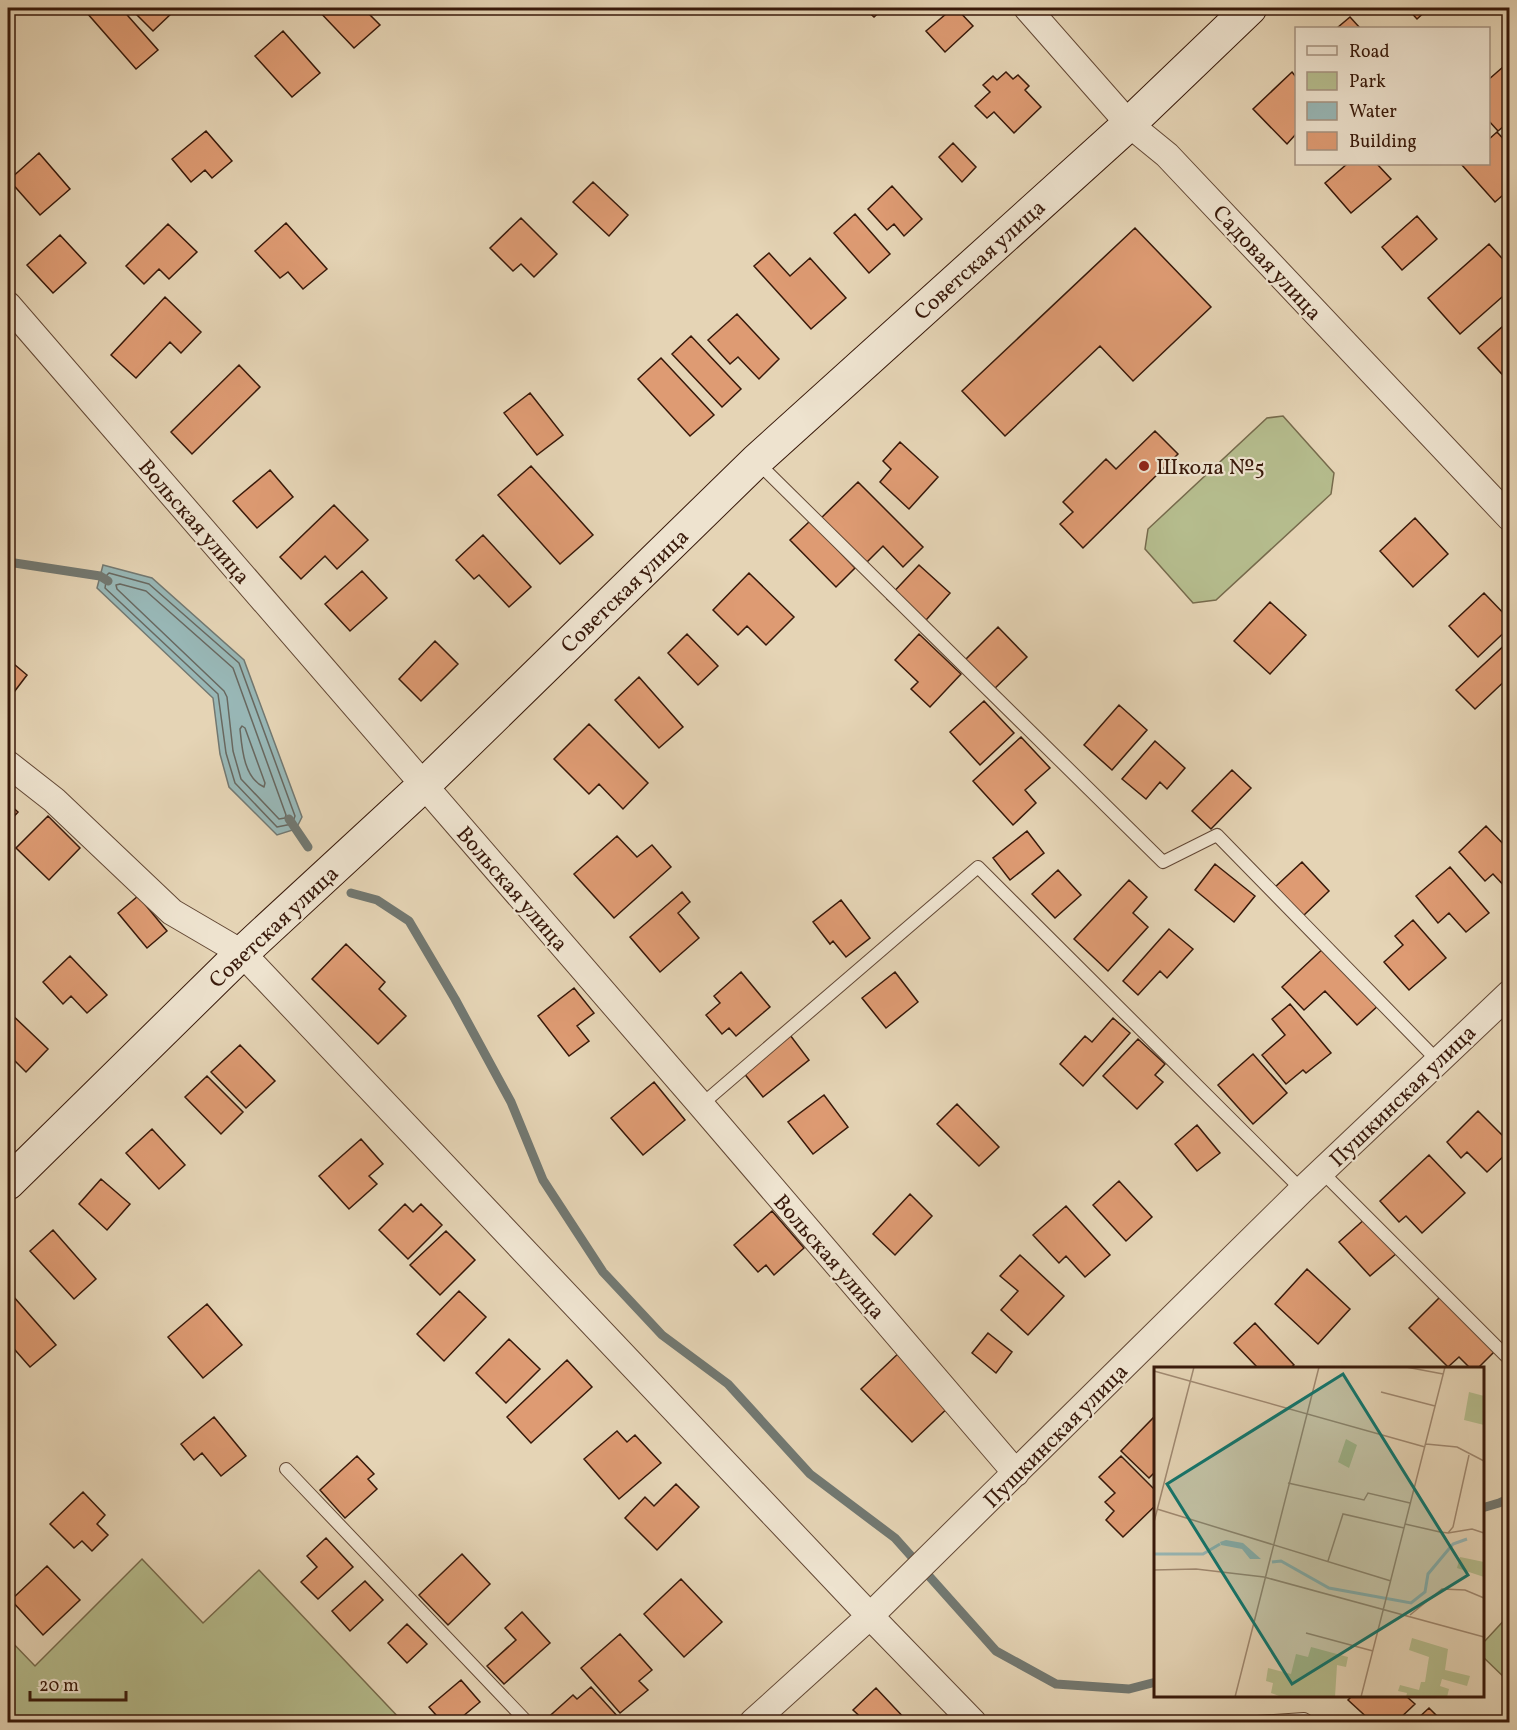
<svg xmlns="http://www.w3.org/2000/svg" width="1517" height="1730" viewBox="0 0 1517 1730" font-family="Vollkorn,serif">
<rect width="100%" height="100%" fill="#e5d4b5"/>
<filter id="stains"><feTurbulence type="fractalNoise" baseFrequency=".00333" numOctaves="4"/><feColorMatrix values="0 0 0 0 .2 0 0 0 0 .09 0 0 0 0 .02 0 0 0 .5 -.17"/></filter>
<radialGradient id="worn" r=".72"><stop offset=".6" stop-color="#630" stop-opacity="0"/><stop offset="1" stop-color="#630" stop-opacity=".3"/></radialGradient>
<path fill="#b5bc8d" stroke="#766a4c" stroke-width="1.5" d="M1283 416 1334 473 1331 494 1216 600 1193 603 1145 549 1148 529 1267 418Z
M142 1559 203 1623 259 1570 403 1722H8V1638L35 1666Z
M1509 1615V1682L1482 1656 1483 1643Z"/>
<path fill="#98b7b6" stroke="#727871" stroke-width="1.5" d="M103 565 152 578 244 660 302 817 296 829 277 835 229 787 220 754 213 698 97 588Z"/>
<g fill="none" stroke-linecap="round" stroke-linejoin="round">
<path stroke="#686860" stroke-width="1.5" d="M109 573 149 584 239 663 295 816 292 824 277 827 235 783 226 753 218 694 105 588 107 575Z
M120 584 146 591 233 668 286 815 285 818 279 819 241 779 233 751 227 697 224 691 117 589 116 585Z
M242 726 245 728 265 783 264 787C244 778 242 749 240 729Z"/>
<path stroke="#727871" stroke-width="9" d="M8 562 100 576 108 581
M289 819 308 847
M351 893 377 900 409 921 455 999 511 1102 543 1180 603 1272 662 1335 728 1384 810 1474 895 1538 996 1651 1056 1684 1129 1689 1156 1682
M1482 1508 1499 1503 1510 1498"/>
</g>
<path fill="#de9b73" stroke="#38190a" stroke-width="1.5" d="M93 8H121L158 50 136 69 87 13Z
M130 8H169L173 12 153 31Z
M316 8H363L380 25 354 48Z
M864 8H884L874 17Z
M953 8H956L973 26 945 52 926 31Z
M1407 8H1429L1417 19Z
M1350 17 1360 28H1337Z
M283 31 320 73 292 97 255 56Z
M1503 67 1510 74V121L1498 131 1488 120V80Z
M1006 72 1013 79 1018 75 1029 86 1025 90 1041 107 1014 133 994 112 987 118 975 106 990 92 983 85 993 76 997 80Z
M1292 72 1296 77V134L1287 144 1253 109Z
M206 131 232 161 212 178 205 170 191 182 172 159Z
M1497 132 1510 146V189L1495 202 1461 164H1488V140Z
M953 143 976 167 962 182 939 157Z
M39 153 70 189 40 215 9 180Z
M1347 164H1377L1391 179 1351 213 1325 183Z
M593 182 628 215 609 236 573 202Z
M892 186 922 219 904 236 894 224 887 230 868 209Z
M855 214 890 254 869 273 834 233Z
M1417 216 1437 239 1402 270 1382 247Z
M521 218 557 254 534 277 521 264 513 271 490 248Z
M286 223 327 269 303 289 288 272 280 278 255 251Z
M168 224 197 252 169 279 159 269 144 284 126 266Z
M1135 228 1211 307 1133 381 1100 346 1005 436 962 391Z
M60 235 86 263 53 293 27 265Z
M1489 244 1510 267V290L1460 334 1428 298Z
M769 253 790 276 810 258 846 298 811 329 754 266Z
M165 297 201 332 181 353 170 342 136 378 111 355Z
M737 314 779 359 759 379 738 357 730 364 708 340Z
M1510 320V383L1478 348Z
M691 336 741 389 722 407 672 354Z
M661 358 714 415 690 436 638 379Z
M239 365 260 387 192 454 171 432Z
M530 393 563 435 537 455 504 413Z
M1155 431 1178 454 1083 548 1060 524 1073 512 1063 502 1106 459 1116 469Z
M900 442 938 477 909 509 880 482 891 469 883 461Z
M531 466 593 535 560 564 498 495Z
M270 470 293 497 257 528 233 501Z
M858 482 923 547 903 567 883 546 860 569 815 524Z
M334 505 368 540 337 569 325 556 301 579 280 557Z
M1415 518 1448 554 1413 587 1380 551Z
M810 521 855 568 836 587 790 540Z
M483 535 531 587 509 607 479 575 474 579 456 560Z
M919 565 950 593 919 628 887 599Z
M362 571 387 598 350 631 325 604Z
M749 573 794 617 766 645 747 626 738 635 713 610Z
M1484 593 1510 620V627L1478 657 1449 626Z
M1270 602 1306 635 1270 674 1234 641Z
M998 627 1027 657 989 694 960 665Z
M687 634 718 666 698 685 668 653Z
M919 634 961 674 930 707 911 689 918 682 895 660Z
M1510 640V676L1475 709 1456 690Z
M435 641 458 664 421 701 399 679Z
M8 659 27 675 8 700Z
M639 677 683 727 659 748 615 700Z
M984 701 1014 733 980 765 950 732Z
M1119 705 1147 730 1112 770 1084 745Z
M589 724 648 783 623 809 599 784 589 794 554 759Z
M1021 737 1050 768 1025 790 1036 803 1013 825 973 781Z
M1155 741 1185 768 1167 789 1160 782 1146 799 1122 779Z
M1232 770 1251 788 1211 829 1192 811Z
M8 803 18 812 8 823Z
M48 816 80 848 49 880 16 848Z
M1486 826 1510 851V892L1493 874 1485 881 1459 852Z
M1027 831 1044 853 1010 880 993 858Z
M617 836 637 857 652 845 671 867 614 918 574 874Z
M1302 862 1329 891 1302 917 1274 888Z
M1215 864 1255 896 1234 922 1195 890Z
M1450 867 1489 913 1466 932 1449 913 1438 923 1416 896Z
M1058 870 1081 895 1055 918 1032 894Z
M1129 880 1147 897 1133 913 1148 927 1108 971 1074 939Z
M682 892 690 902 678 913 699 938 660 972 630 937Z
M138 896 167 931 147 948 118 913Z
M841 900 870 938 846 957 833 941 830 944 813 922Z
M1413 920 1446 958 1409 990 1384 962 1403 945 1395 936Z
M1169 929 1193 949 1167 978 1160 971 1138 995 1123 981Z
M346 944 385 982 379 989 406 1016 378 1044 312 979Z
M1327 945 1380 1004 1357 1025 1325 991 1304 1010 1282 987Z
M70 956 107 995 87 1013 71 996 63 1004 43 982Z
M741 972 770 1007 736 1036 729 1028 722 1034 706 1015 720 1003 714 996Z
M895 972 918 1002 886 1028 862 998Z
M574 988 594 1013 577 1026 589 1041 569 1056 538 1016Z
M1290 1004 1331 1053 1306 1073 1303 1070 1286 1084 1262 1055 1285 1035 1272 1019Z
M8 1011 48 1049 26 1072 8 1054Z
M1113 1018 1130 1033 1083 1086 1060 1064 1085 1036 1092 1042Z
M790 1035 809 1060 763 1097 743 1072Z
M1138 1039 1165 1064 1155 1075 1163 1082 1137 1109 1103 1076Z
M240 1045 275 1081 246 1108 211 1072Z
M1253 1054 1287 1093 1253 1124 1218 1085Z
M207 1076 243 1112 221 1134 185 1097Z
M654 1082 685 1120 643 1155 611 1118Z
M824 1095 848 1127 813 1154 788 1122Z
M957 1104 999 1147 979 1166 937 1124Z
M1478 1111 1510 1143V1150L1487 1172 1467 1152 1461 1158 1447 1142Z
M1197 1125 1220 1153 1197 1171 1175 1144Z
M152 1129 185 1165 159 1189 126 1153Z
M361 1139 383 1164 369 1176 377 1184 349 1209 319 1176Z
M1429 1155 1465 1193 1422 1233 1406 1216 1399 1222 1380 1201Z
M101 1179 130 1204 107 1230 79 1204Z
M1119 1181 1152 1217 1126 1241 1093 1205Z
M910 1194 932 1216 895 1255 873 1234Z
M405 1204 413 1212 421 1204 442 1225 408 1259 379 1230Z
M1066 1206 1110 1255 1085 1277 1066 1256 1059 1263 1033 1235Z
M772 1211 804 1248 774 1275 766 1265 758 1272 734 1245Z
M1366 1218 1397 1253 1370 1276 1339 1242Z
M53 1230 96 1279 74 1299 30 1251Z
M446 1231 475 1260 440 1295 410 1265Z
M1020 1255 1064 1296 1028 1335 1001 1310 1018 1291 1000 1276Z
M1307 1269 1350 1309 1318 1344 1275 1304Z
M459 1291 486 1317 444 1361 417 1334Z
M1445 1292 1499 1347 1478 1368H1470L1459 1357 1448 1367 1409 1328Z
M13 1296 56 1345 30 1367 8 1342V1301Z
M207 1304 242 1345 203 1378 168 1337Z
M1255 1323 1294 1365 1290 1368H1258L1234 1343Z
M988 1333 1012 1352 996 1373 972 1353Z
M509 1339 540 1369 506 1403 476 1373Z
M903 1349 953 1403 912 1442 861 1389Z
M567 1360 592 1387 531 1443 507 1417Z
M214 1417 246 1456 221 1476 202 1453 194 1460 181 1444Z
M1154 1417 1156 1418V1471L1149 1478 1121 1451Z
M617 1431 627 1442 635 1435 661 1463 619 1499 584 1459Z
M357 1456 374 1474 368 1479 377 1489 345 1518 320 1490Z
M1121 1456 1156 1491V1505L1123 1537 1106 1520 1114 1511 1105 1502 1115 1493 1099 1477Z
M676 1484 699 1507 657 1550 625 1518 645 1497 654 1506Z
M83 1492 105 1515 97 1524 108 1535 92 1551 82 1541 74 1548 50 1524Z
M326 1538 353 1567 318 1599 301 1582 317 1567 307 1556Z
M462 1554 490 1584 448 1625 419 1595Z
M47 1566 80 1600 43 1635 11 1600Z
M681 1579 722 1622 684 1657 644 1614Z
M365 1581 383 1600 350 1631 332 1611Z
M522 1612 550 1643 504 1684 487 1666 516 1640 505 1628Z
M407 1624 427 1644 407 1663 388 1643Z
M620 1634 652 1670 639 1681 648 1690 620 1713 581 1668Z
M461 1680 480 1702 456 1722H442L429 1707Z
M591 1687 619 1718 614 1722H543L573 1695 577 1699Z
M876 1688 908 1722H866L853 1710Z
M1352 1696H1406L1415 1704 1396 1722H1372L1348 1700Z
M1429 1708 1443 1722H1414Z"/>
<g fill="none" stroke-linecap="round" stroke-linejoin="round">
<defs>
<path id="lane" d="M757 462 1163 862 1217 835 1438 1061
M701 1105 978 867 1302 1190
M1322 1172 1510 1360
M286 1469 527 1722
M1257 1722 1304 1719 1309 1722"/>
<path id="street" d="M1027 8 1129 124 1167 155 1510 518
M8 305 701 1105 1016 1473
M8 764 54 800 172 912 242 953 870 1616 973 1722
M753 1722 870 1616 1302 1190 1510 993"/>
<path id="secondary" d="M8 1183 242 953 424 785 756 461 1129 124 1250 8"/>
</defs>
<use href="#lane" stroke="#634835" stroke-width="14"/>
<use href="#street" stroke="#634835" stroke-width="28"/>
<use href="#secondary" stroke="#38190a" stroke-width="35"/>
<use href="#lane" stroke="#eee3cf" stroke-width="12"/>
<use href="#street" stroke="#eee3cf" stroke-width="26"/>
<use href="#secondary" stroke="#eee3cf" stroke-width="33"/>
</g>
<circle fill="#8f2418" stroke="#eee3cf" stroke-width="2" cx="1144" cy="466" r="6"/>
<g text-anchor="middle" stroke-width="4.5" stroke-linejoin="round" paint-order="stroke">
<g font-size="22" fill="#38190a" stroke="#eee3cf">
<text transform="translate(979 259) rotate(-42)" y="8">Советская улица</text>
<text transform="translate(1268 262) rotate(47)" y="8">Садовая улица</text>
<text transform="translate(195 521) rotate(49)" y="8">Вольская улица</text>
<text transform="translate(624 590) rotate(-44)" y="8">Советская улица</text>
<text transform="translate(513 888) rotate(49)" y="8">Вольская улица</text>
<text transform="translate(273 926) rotate(-43)" y="8">Советская улица</text>
<text transform="translate(1402 1095) rotate(-44)" y="8">Пушкинская улица</text>
<text transform="translate(830 1256) rotate(49)" y="8">Вольская улица</text>
<text transform="translate(1055 1435) rotate(-45)" y="8">Пушкинская улица</text>
</g>
<g font-size="22" fill="#38190a" stroke="#eee3cf" text-anchor="start">
<text x="1156" y="474">Школа №5</text>
</g>
</g>
<g transform="translate(1154 1367)">
<rect width="330" height="330" fill="#e5d4b5"/>
<path d="M315 25 330 29V58L310 53ZM192 72 203 78 195 101 184 95ZM306 190 330 195V210L303 201ZM258 271 294 282 291 303 316 309 313 319 288 312 286 319 295 322 293 330H252L253 326 244 324 246 318 265 323 267 315H271L275 290 255 283ZM157 280 194 290 192 300 183 298 181 330H128L117 326 119 316 112 314 114 301 137 307 142 287 154 290Z" fill="#b5bc8d"/>
<path d="M72 173 89 176 107 192H96L88 182 67 178 66 175Z" fill="#98b7b6"/>
<path fill="none" stroke="#98b7b6" stroke-width="3" d="M0 187H49L66 177M118 195 127 194 175 221 257 236 271 225 274 207 299 177 313 172"/>
<path fill="none" stroke="#a08971" stroke-width="1.5" d="M252 0 289 7M0 4 271 80M227 25 281 39M272 77 303 80 330 94M134 116 210 133 214 126 256 136M3 142 237 214M0 155 40 0M251 157 286 165 294 166 299 160 315 88M294 166 318 162 330 166M174 194 189 147 250 161M0 203 42 202 110 210 330 270M256 248 288 222 311 223 330 231M152 266 219 284M81 330 165 0M207 330 291 0"/>
<path fill="#0f766e" fill-opacity="0.15" stroke="#0f766e" stroke-width="3" d="M189 7 314 208 138 317 13 117Z"/>
<rect width="330" height="330" fill="none" stroke="#38190a" stroke-width="3"/>
</g>
<rect width="1517" height="1730" fill="none" stroke="#e5d4b5" stroke-width="30"/>
<rect x="9" y="9" width="1499" height="1712" fill="none" stroke="#38190a" stroke-width="3"/>
<rect x="15" y="15" width="1487" height="1700" fill="none" stroke="#38190a" stroke-width="1.5"/>
<rect x="1295" y="27" width="195" height="138" fill="#eee3cf" stroke="#a59280" stroke-width="1.5"/>
<rect x="1307" y="46" width="30" height="9" fill="#eee3cf" stroke="#a59280" stroke-width="1.5"/>
<text x="1349" y="57" font-size="18" fill="#38190a">Road</text>
<rect x="1307" y="72" width="30" height="18" fill="#b5bc8d" stroke="#a59280" stroke-width="1.5"/>
<text x="1349" y="87" font-size="18" fill="#38190a">Park</text>
<rect x="1307" y="102" width="30" height="18" fill="#98b7b6" stroke="#a59280" stroke-width="1.5"/>
<text x="1349" y="117" font-size="18" fill="#38190a">Water</text>
<rect x="1307" y="132" width="30" height="18" fill="#de9b73" stroke="#a59280" stroke-width="1.5"/>
<text x="1349" y="147" font-size="18" fill="#38190a">Building</text>
<path d="M30 1691v9h96v-9" fill="none" stroke="#38190a" stroke-width="3"/>
<text x="39" y="1691" font-size="18" fill="#38190a" stroke="#eee3cf" stroke-width="4.5" paint-order="stroke">20 m</text>
<rect width="100%" height="100%" filter="url(#stains)"/>
<rect width="100%" height="100%" fill="url(#worn)"/>
</svg>
